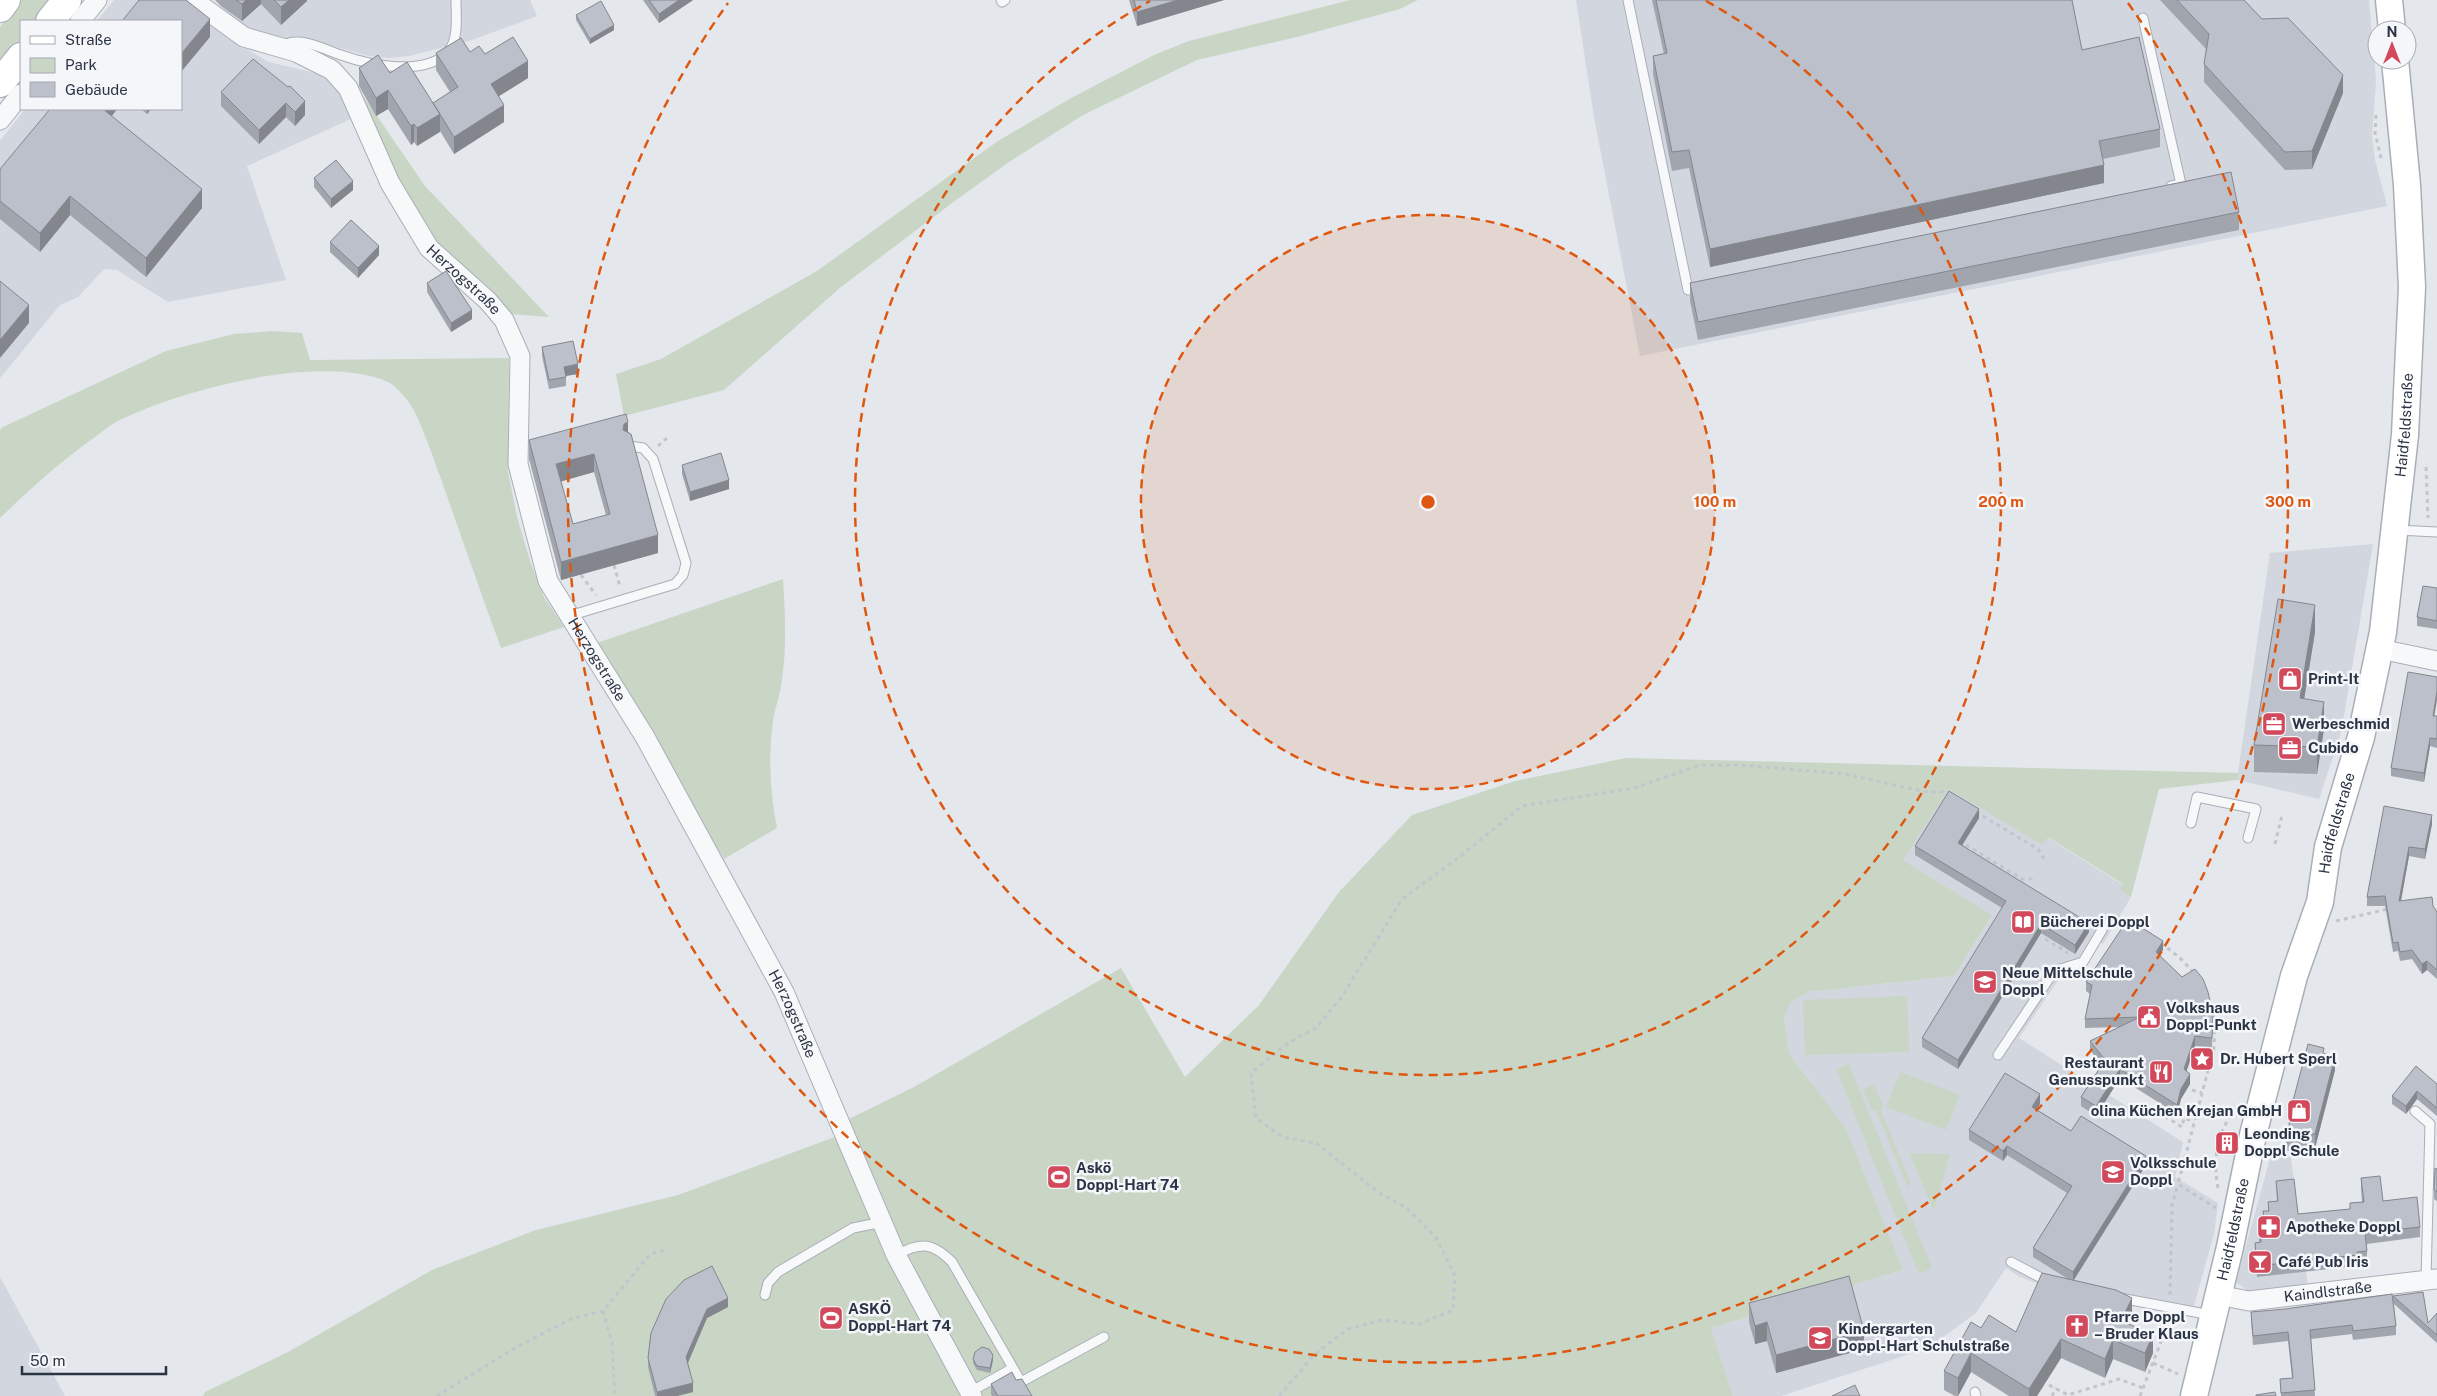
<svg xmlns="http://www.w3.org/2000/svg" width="2437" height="1396" viewBox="0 0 2437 1396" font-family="'Public Sans',sans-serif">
<rect width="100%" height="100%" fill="#e4e7ec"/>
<path fill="#d2d6de" d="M114 0H180L233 41 269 62 336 78 353 118 247 166 286 280 168 302 117 270 104 269 78 297 60 305 0 378V141L25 109H181V21H97Z
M215 0H530L537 16 469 41 409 56 389 58 369 56 299 37 279 40 238 25Z
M1576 0H2369L2376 81 2372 136 2375 160 2387 206 1640 356 1594 117Z
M2373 544 2341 733 2319 799 2237 780 2270 553Z
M1949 788 2042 845 2047 837 2123 885 2120 890 2131 897 2103 944 2094 939 2075 969 2063 973 2019 1038 2183 1142 2175 1177 2218 1203 2214 1234 2191 1316 2062 1292 2020 1277 2006 1268 1976 1313 1928 1348 1781 1396H1733L1711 1328 1903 1270 1811 1082 1789 1053 1784 1018 1790 1003 1809 992 1954 976 1992 915 1903 860Z
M2290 1151 2308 1286 2249 1292 2236 1282 2271 1155Z
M0 1277 65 1396H0Z"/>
<path fill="#c9d6c5" d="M20 0H55L38 21H21V42L0 68V27Z
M1350 0H1418L1400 9 1297 37 1197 60 1083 115 1012 160 956 200 841 287 724 390 624 416 616 374 661 359 817 271 998 141 1071 98 1154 55 1189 41Z
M357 87 425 186 549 317 510 314C500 299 488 286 474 275 465 267 452 261 444 252 401 207 381 143 357 87Z
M273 331 302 333 310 360 509 358 508 471 517 517 531 564 544 597 564 627 501 648C480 591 460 533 440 476 434 460 418 412 407 400 402 394 395 385 388 382 322 353 182 389 120 420 111 424 103 431 95 437 61 461 30 489 0 518V430L3 427 166 351 234 334Z
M783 579C785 613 787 646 782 679 781 693 775 707 773 721 768 757 770 792 777 828L724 859 594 644Z
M1626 758 2238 773 2237 780 2159 789 2131 897 2120 890 2123 884 2048 837 2042 845 1949 789 1903 860 1992 915 1954 976 1809 992 1790 1003 1784 1018 1789 1053 1846 1129 1903 1270 1711 1328 1733 1396H979L902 1253 847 1120 914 1087 1121 968 1185 1077 1259 1005 1339 892 1412 815 1515 781Z
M1907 996 1909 1052 1805 1055 1803 1000Z
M1849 1064 1932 1268 1919 1274 1836 1069Z
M1900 1072 1960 1095 1946 1130 1886 1107Z
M1874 1085 1883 1106 1880 1108 1911 1184 1907 1186 1876 1110 1872 1111 1863 1089Z
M840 1135 965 1396H203L205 1392 288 1352 432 1270 536 1230 678 1195Z
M1909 1153 1950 1154 1934 1211Z"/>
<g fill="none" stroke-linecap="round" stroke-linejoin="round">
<defs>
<path id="lane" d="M1001 0 1002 2 1005 0
M1628 0 1688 290 1701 287
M2143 18 2181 184 2171 186
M286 44C302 37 326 50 341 55 369 65 424 77 448 52 459 39 456 16 456 0
M2397 530 2437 532
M569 616 675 584 683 575 686 563 653 459 643 448 629 446
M2191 823 2197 797 2256 809 2248 838
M1998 1055 2054 971 2083 962 2102 930 2103 923
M2415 1111 2430 1124 2426 1280
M896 1255C921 1242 932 1242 952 1262L1013 1368
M2011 1262 2049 1282
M765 1295 768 1283 778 1272 853 1228 883 1222
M2120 1298 2211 1315
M970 1392 1013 1368 1021 1382 1104 1337
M1975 1392 1976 1396"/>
<g id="street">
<path id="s1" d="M193 0 244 37 296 52 332 70 348 88 390 183 429 248 488 301 504 320 520 356 518 464 548 581 645 737 784 992 896 1255 972 1396"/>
<path d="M80 21 97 0"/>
<path d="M0 120 21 94"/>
<path d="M2380 649 2437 661"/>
<path id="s2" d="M2218 1295 2249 1301 2437 1279"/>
</g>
<g id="secondary">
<path d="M2389 0 2392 30"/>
<path id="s3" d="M2194 1396 2230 1247 2253 1135 2294 976 2320 902 2328 847 2361 737 2383 632 2405 435 2412 287 2407 185 2395 60"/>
</g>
<path id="primary" d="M0 8 6 0
M50 21 67 0
M0 83 21 57"/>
</defs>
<use href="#lane" stroke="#a9aeb7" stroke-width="11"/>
<use href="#street" stroke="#a9aeb7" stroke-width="21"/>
<use href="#secondary" stroke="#a9aeb7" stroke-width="29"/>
<use href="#primary" stroke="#a3abb8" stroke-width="30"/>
<path stroke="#c2c5cb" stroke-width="3" stroke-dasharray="4 4" stroke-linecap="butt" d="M2376 115 2375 133 2381 158
M658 446 667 438
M2426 467 2428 518
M614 565 620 587
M581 575 596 595
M1976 812 2038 849 2044 859
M2275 844 2282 815
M1966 845 2022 879H2033
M2429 901 2437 899
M2116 916 2128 923
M2336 921 2388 909
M2045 939 2068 953
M2161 943 2180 958 2195 974
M2209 999 2215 1022 2214 1048 2178 1184 2216 1208
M2192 1090 2202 1093
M2158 1112 2182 1127 2184 1118 2194 1122
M2218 1188C2212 1155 2218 1133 2237 1105
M2170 1295 2172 1206 2178 1184
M603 1311 612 1343 615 1396
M2153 1363 2178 1374
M2049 1385 2068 1395 2119 1379 2143 1388
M437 1396 513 1349 571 1319 603 1311 650 1254 668 1249
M1279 1396 1315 1354 1348 1329 1382 1320 1419 1324 1453 1310 1455 1276 1437 1239 1408 1209 1378 1192 1316 1143 1282 1137 1256 1118 1251 1073 1288 1043 1316 1028 1341 998 1402 899 1458 858 1522 806 1634 788 1700 765H1741L1845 774 1926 792H1944L1949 795
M2052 1396 2056 1388
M2140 1396 2169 1321"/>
<use href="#lane" stroke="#f7f8fa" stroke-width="9"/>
<use href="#street" stroke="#f7f8fa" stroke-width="19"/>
<use href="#secondary" stroke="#fff" stroke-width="26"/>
<use href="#primary" stroke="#fff" stroke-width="28"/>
</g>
<path fill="#a1a5ae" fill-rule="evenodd" d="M215 0H307V1L281 25 261 4 242 21 221 6Z
M643 0H693L659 23Z
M1129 0H1224L1137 26Z
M1652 0H2072L2082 50 2160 129V147L2103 159 2104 183 1710 267 1689 168 1672 171 1653 74V56L1664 54Z
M2160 0H2244L2262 19 2343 93 2312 169 2285 170 2204 82V64L2206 49Z
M576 15 614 30 590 44 576 20Z
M470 52 485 54 528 78 499 96 504 122 454 154 440 131 417 146 414 142 411 145 388 109 376 116 359 86V68L390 73 433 103 450 92 436 70V53Z
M253 59 305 115 295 126 286 117 259 144 221 106V92Z
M117 109 112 116 202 208 146 277 70 215 40 252 0 219V169Z
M141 109H151L147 114Z
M314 178 353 190 331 208 314 187Z
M2239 212V230L1698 340 1690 301V283Z
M330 242 379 255 358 278 330 252Z
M427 283 472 319 451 332 427 292Z
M542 347 578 374 566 376V386L549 389 542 356Z
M628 432 658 553 561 580 529 459V440ZM594 472 606 515 573 524 561 481Z
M682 465 729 489 690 501 682 474Z
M2437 588V629L2417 626V617Z
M2315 632 2304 699 2324 729 2317 774 2254 772V745Z
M2434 716H2437V748L2430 746 2424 782 2391 776V768Z
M2432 815V824L2425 859 2409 856 2401 901 2433 906 2437 912V979L2427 970 2422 974 2412 959 2400 961 2398 951 2393 952 2385 906H2367V897Z
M1979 818 1962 845 2089 932 2075 954 2041 933 1958 1069 1922 1047V1038L2002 908 1915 855V846Z
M2163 950 2160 955 2213 1024 2212 1047 2195 1046 2186 1071 2190 1084 2181 1099 2177 1114 2120 1078 2096 1116 2081 1106V1097L2102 1065 2090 1050V1041L2119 1027 2085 1028V1019L2090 994 2086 991V982Z
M2324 1054 2335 1070 2315 1148 2286 1151V1137L2289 1125V1116Z
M2437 1084V1116L2417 1099 2406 1114 2392 1104V1096Z
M2040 1104 2036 1109 2071 1131 2146 1165 2074 1280 2132 1317 2129 1324 2153 1353 2145 1372 2113 1359 2105 1378 2061 1358 2037 1396H2009L1971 1372 1958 1396H1955L1944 1390V1371L1981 1328 2016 1332 2068 1279 2033 1257V1248L2067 1193 2007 1155 2003 1161 1969 1140V1130Z
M2435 1168 2437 1169V1201L2434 1199Z
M2361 1178 2383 1201 2420 1227V1237L2367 1244V1261L2357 1262V1266L2257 1277 2255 1253V1243L2259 1242V1226H2264L2263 1211H2268V1202L2277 1201 2276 1181 2298 1214 2350 1209V1203L2362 1202 2361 1189Z
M2393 1296 2428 1323 2437 1313V1343L2394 1304 2396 1326V1335L2353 1340 2352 1334 2311 1339 2315 1396H2281L2280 1379 2292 1378 2288 1341 2253 1345 2251 1320V1312L2393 1301Z
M1749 1303 1864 1349 1776 1373 1767 1341 1755 1344 1749 1322Z
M728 1307 707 1318 688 1363 693 1392 677 1396H655L648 1367V1358L651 1333Z
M973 1359 993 1360 990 1373 977 1370 973 1363Z
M1016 1380 1032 1396H992L991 1394V1384Z"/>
<path fill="#83868d" d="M246 0H261V4L242 21V4Z
M289 0H307V1L281 25V7Z
M679 0H693L659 23V14Z
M1178 0H1224L1137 26V12Z
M210 19V37L181 72V54Z
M614 25V30L590 44V39Z
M528 61V78L491 101V84Z
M2343 75V93L2312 169V151Z
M388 90V109L376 116V98Z
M305 101V115L295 126V112Z
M286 103V117L259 144V130Z
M504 105V122L454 154V137Z
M103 109H117L103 127Z
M147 109H151L147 114Z
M440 114V132L417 146V128Z
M414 124V142L411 145V126Z
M2104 165V183L1710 267V249Z
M353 181V190L331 208V199Z
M202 189V208L146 277V258Z
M70 196V215L40 252V233Z
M379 246V255L358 278V268Z
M29 305V323L0 358V340Z
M472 310V319L451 332V323Z
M578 364V374L564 376V367Z
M628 422V440L623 430 624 424Z
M594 454V472L556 483V464Z
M729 480V489L690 501V492Z
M658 535V553L561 580V562Z
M2315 605V632L2300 725V698Z
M2437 691V700L2433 724V716Z
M2324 702V729L2317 774V747Z
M2430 738V746L2424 782V773Z
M1979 809V818L1958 852V843Z
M2432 815V824L2425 859V849Z
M2409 847V856L2399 911V901Z
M2089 923V932L2075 954V945Z
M2041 924V933L1958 1069V1060Z
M2163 941V950L2156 961V952Z
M2427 961V970L2422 974V964Z
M2195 1036V1046L2184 1079V1069Z
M2335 1057V1070L2315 1148V1134Z
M2120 1069V1078L2096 1116V1106Z
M2190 1074V1084L2181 1099 2177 1114V1105L2181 1089Z
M2417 1091V1099L2406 1114V1106Z
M2040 1094V1104L2032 1116V1107Z
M2007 1146V1155L2003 1161V1151Z
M2146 1156V1165L2073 1281V1272Z
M728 1298V1307L707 1318 686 1367V1357L707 1309Z
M2132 1298V1317L2121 1340V1321Z
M1767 1322V1341L1755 1344V1326Z
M1864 1331V1349L1776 1373V1355Z
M2153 1334V1353L2145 1372V1353Z
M2061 1339V1358L2037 1396H2029V1389Z
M2113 1340V1359L2105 1378V1359Z
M1971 1353V1372L1958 1396V1378Z
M993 1355V1360L990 1373V1368Z
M693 1383V1392L677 1396H657V1392Z"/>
<path fill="#bbc0ca" stroke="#83868d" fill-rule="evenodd" d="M139 0H186L210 19 181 54V21H122Z
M236 0H246L242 4Z
M274 0H289L281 7Z
M649 0H679L659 14Z
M1134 0H1178L1137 12Z
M1656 0H2072L2082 50 2139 37 2160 129 2099 141 2104 165 1710 249 1689 150 1672 152 1653 56 1667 53Z
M2177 0H2244L2262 19 2288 18 2343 75 2312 151 2285 152 2204 64 2209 34Z
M601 1 614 25 590 39 576 15Z
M513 37 528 61 491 84 504 105 454 137 433 103 458 87 436 53 461 38 470 52 479 46 485 54Z
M378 55 390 73 407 62 440 114 417 128 414 124 411 126 388 90 376 98 359 68Z
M253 59 288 87 290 86 305 101 295 112 286 103 259 130 221 92Z
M50 109H103L202 189 146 258 70 196 40 233 0 201V169Z
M336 160 353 181 331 199 314 178Z
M2231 172 2239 212 1698 322 1690 283Z
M351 220 379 246 358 268 330 242Z
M446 271 472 310 451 323 427 283Z
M0 281 29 305 0 340Z
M573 341 578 364 564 367 566 377 549 380 542 347Z
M626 414 628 422 624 424 623 430 631 434 658 535 561 562 529 440ZM594 454 610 514 573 524 556 464Z
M721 453 729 480 690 492 682 465Z
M2423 586 2437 588V621L2417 617Z
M2278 599 2315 605 2300 698 2324 702 2317 747 2254 745Z
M2408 672 2437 677V691L2433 716H2437V739L2430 738 2424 773 2391 768Z
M1949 791 1979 809 1958 843 2089 923 2075 945 2041 924 1958 1060 1922 1038 2006 901 1915 846Z
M2384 806 2432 815 2425 849 2409 847 2399 901 2432 897 2433 906 2437 912V970L2427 961 2422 964 2412 950 2400 952 2398 942 2393 943 2385 896 2367 897Z
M2128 919 2163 941 2156 952 2182 977 2195 969 2203 979 2208 992 2213 1014 2212 1038 2195 1036 2184 1069 2190 1074 2181 1089 2177 1105 2120 1069 2096 1106 2081 1097 2105 1060 2090 1041 2140 1017 2085 1019 2092 985 2086 982Z
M2308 1044 2324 1048 2323 1053 2335 1057 2315 1134 2286 1137 2291 1116H2289Z
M2416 1066 2437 1084V1108L2417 1091 2406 1106 2392 1096Z
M2005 1073 2040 1094 2032 1107 2071 1131 2081 1116 2146 1156 2073 1272 2033 1248 2072 1186 2007 1146 2003 1151 1969 1130Z
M2435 1168 2437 1169V1192L2434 1190Z
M2380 1176 2383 1201 2417 1197 2420 1227 2365 1233 2367 1251 2357 1252V1255L2257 1266 2255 1243 2261 1242 2259 1226 2265 1225 2263 1211H2269L2268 1202 2278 1201 2276 1181 2294 1179 2298 1214 2350 1209V1203L2364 1202 2361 1178Z
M712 1266 728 1298 707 1309 686 1357 693 1383 657 1392 648 1358 651 1333 666 1299 684 1280Z
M2042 1273 2116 1290 2132 1298 2121 1321 2153 1334 2145 1353 2113 1340 2105 1359 2061 1339 2029 1389 1971 1353 1958 1378 1944 1371 1971 1322 1981 1328 1989 1315 2016 1332Z
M1849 1276 1864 1331 1776 1355 1767 1322 1755 1326 1749 1303Z
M2423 1292 2428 1323 2437 1313V1335L2393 1296Z
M2392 1294 2396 1326 2353 1331 2352 1325 2310 1330 2315 1390 2281 1393 2280 1379 2293 1378 2288 1332 2253 1336 2251 1312 2285 1309Z
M982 1347 989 1349 993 1355 990 1368 977 1366 973 1359 975 1352Z
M1012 1372 1016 1380 1022 1379 1032 1396H998L991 1384Z
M1855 1385 1860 1396H1832Z
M2275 1392 2276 1396H2256V1395Z"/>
<circle cx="1428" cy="502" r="287" fill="#df570f" fill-opacity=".12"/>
<g fill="none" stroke="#df570f" stroke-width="2.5" stroke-dasharray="9 6">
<circle cx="1428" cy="502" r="287"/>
<path d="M1706 1A573 573 0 1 1 1150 1"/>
<path d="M2128 3A860 860 0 1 1 728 3"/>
</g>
<defs>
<symbol id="shop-square" viewBox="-11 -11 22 22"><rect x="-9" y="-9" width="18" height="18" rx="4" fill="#d1495b" stroke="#f4f6f9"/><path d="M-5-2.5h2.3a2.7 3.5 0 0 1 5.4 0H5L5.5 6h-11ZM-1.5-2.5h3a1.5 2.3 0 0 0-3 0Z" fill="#fff"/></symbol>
<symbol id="office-square" viewBox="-11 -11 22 22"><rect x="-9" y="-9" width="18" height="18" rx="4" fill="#d1495b" stroke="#f4f6f9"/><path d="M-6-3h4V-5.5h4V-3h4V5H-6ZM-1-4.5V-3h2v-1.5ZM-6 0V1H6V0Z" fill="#fff"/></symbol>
<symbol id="library-square" viewBox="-11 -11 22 22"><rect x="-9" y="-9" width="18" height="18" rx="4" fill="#d1495b" stroke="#f4f6f9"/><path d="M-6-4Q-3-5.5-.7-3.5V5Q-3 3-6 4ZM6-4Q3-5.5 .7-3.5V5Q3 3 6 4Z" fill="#fff"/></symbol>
<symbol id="school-square" viewBox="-11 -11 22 22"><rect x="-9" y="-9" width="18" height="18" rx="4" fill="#d1495b" stroke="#f4f6f9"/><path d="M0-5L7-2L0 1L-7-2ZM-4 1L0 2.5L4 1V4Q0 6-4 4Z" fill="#fff"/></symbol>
<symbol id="civic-square" viewBox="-11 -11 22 22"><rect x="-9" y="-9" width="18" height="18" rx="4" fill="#d1495b" stroke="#f4f6f9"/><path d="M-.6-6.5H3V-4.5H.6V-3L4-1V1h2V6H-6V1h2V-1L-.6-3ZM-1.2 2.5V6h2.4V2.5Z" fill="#fff"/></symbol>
<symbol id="sight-square" viewBox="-11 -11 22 22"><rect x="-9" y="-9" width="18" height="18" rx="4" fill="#d1495b" stroke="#f4f6f9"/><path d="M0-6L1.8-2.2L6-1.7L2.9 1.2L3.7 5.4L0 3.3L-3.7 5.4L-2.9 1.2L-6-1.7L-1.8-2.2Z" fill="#fff"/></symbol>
<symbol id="restaurant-square" viewBox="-11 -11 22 22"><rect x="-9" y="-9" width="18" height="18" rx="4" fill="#d1495b" stroke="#f4f6f9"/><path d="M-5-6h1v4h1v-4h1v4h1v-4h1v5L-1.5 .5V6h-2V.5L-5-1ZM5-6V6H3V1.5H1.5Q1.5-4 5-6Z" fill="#fff"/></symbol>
<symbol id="building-square" viewBox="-11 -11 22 22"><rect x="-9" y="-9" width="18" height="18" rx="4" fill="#d1495b" stroke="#f4f6f9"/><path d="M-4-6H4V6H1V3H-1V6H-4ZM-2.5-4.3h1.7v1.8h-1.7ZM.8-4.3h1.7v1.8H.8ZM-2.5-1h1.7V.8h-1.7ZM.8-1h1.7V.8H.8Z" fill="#fff"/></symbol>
<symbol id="stadium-square" viewBox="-11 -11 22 22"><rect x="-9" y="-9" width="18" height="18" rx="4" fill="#d1495b" stroke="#f4f6f9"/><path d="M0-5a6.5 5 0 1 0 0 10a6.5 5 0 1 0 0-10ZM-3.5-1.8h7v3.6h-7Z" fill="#fff"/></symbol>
<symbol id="pharmacy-square" viewBox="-11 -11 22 22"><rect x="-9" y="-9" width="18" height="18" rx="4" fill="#d1495b" stroke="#f4f6f9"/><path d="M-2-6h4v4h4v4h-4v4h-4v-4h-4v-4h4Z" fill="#fff"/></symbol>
<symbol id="bar-square" viewBox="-11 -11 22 22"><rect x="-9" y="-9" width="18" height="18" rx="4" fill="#d1495b" stroke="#f4f6f9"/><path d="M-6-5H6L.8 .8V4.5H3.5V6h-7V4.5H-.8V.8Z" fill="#fff"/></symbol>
<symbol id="church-square" viewBox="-11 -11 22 22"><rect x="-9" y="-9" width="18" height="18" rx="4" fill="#d1495b" stroke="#f4f6f9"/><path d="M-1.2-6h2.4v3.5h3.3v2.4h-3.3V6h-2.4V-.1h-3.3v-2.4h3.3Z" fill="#fff"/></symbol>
</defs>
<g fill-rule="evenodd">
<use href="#shop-square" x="2276" y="665" width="28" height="28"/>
<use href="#office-square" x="2260" y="710" width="28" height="28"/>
<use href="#office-square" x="2276" y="734" width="28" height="28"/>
<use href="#library-square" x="2009" y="908" width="28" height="28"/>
<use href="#school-square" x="1971" y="968" width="28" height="28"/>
<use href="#civic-square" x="2135" y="1003" width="28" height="28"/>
<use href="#sight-square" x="2188" y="1045" width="28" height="28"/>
<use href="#restaurant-square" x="2147" y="1058" width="28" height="28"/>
<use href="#shop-square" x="2285" y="1097" width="28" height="28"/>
<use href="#building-square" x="2213" y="1129" width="28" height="28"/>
<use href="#school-square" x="2099" y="1158" width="28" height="28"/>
<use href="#stadium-square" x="1045" y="1163" width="28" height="28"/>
<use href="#pharmacy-square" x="2255" y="1213" width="28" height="28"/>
<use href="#bar-square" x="2246" y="1248" width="28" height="28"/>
<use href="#stadium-square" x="817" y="1304" width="28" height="28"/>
<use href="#church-square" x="2063" y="1312" width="28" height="28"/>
<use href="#school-square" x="1806" y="1324" width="28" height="28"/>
</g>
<g text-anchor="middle" stroke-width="5" stroke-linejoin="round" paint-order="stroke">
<g font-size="15" fill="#2b3445" stroke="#f4f6f9">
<text dy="5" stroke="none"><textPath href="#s1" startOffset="408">Herzogstraße</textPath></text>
<text dy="5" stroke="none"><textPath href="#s3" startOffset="996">Haidfeldstraße</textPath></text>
<text dy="5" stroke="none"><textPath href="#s1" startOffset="826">Herzogstraße</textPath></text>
<text dy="5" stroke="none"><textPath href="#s3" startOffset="591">Haidfeldstraße</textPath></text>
<text dy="5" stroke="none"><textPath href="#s1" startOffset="1231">Herzogstraße</textPath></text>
<text dy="5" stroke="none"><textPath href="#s3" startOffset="171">Haidfeldstraße</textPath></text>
<text dy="5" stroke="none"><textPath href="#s2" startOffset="111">Kaindlstraße</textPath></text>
</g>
<g font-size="15" font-weight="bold" fill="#2b3445" stroke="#f4f6f9" text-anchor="start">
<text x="2308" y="684">Print-It</text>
<text x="2292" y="729">Werbeschmid</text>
<text x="2308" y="753">Cubido</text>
<text x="2040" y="927">Bücherei Doppl</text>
<text x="2002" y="978">Neue Mittelschule<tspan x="2002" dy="17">Doppl</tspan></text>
<text x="2166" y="1013">Volkshaus<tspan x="2166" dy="17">Doppl-Punkt</tspan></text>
<text x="2220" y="1064">Dr. Hubert Sperl</text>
<text x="2144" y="1068" text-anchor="end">Restaurant<tspan x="2144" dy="17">Genusspunkt</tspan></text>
<text x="2282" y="1116" text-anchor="end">olina Küchen Krejan GmbH</text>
<text x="2244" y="1139">Leonding<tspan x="2244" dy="17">Doppl Schule</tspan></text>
<text x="2130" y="1168">Volksschule<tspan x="2130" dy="17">Doppl</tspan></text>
<text x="1076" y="1173">Askö<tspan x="1076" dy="17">Doppl-Hart 74</tspan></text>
<text x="2286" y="1232">Apotheke Doppl</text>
<text x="2278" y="1267">Café Pub Iris</text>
<text x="848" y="1314">ASKÖ<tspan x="848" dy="17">Doppl-Hart 74</tspan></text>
<text x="2094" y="1322">Pfarre Doppl<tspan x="2094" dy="17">– Bruder Klaus</tspan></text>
<text x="1838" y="1334">Kindergarten<tspan x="1838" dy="17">Doppl-Hart Schulstraße</tspan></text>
</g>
</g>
<circle cx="1428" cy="502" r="8" fill="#df570f" stroke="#f4f6f9" stroke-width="2.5"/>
<g font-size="15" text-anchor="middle" font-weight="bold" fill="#df570f" stroke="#f4f6f9" stroke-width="5" stroke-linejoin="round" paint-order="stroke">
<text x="1715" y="507">100 m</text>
<text x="2001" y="507">200 m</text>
<text x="2288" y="507">300 m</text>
</g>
<rect x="20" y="20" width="162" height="90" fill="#f4f6f9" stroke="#a4a8b1"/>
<rect x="30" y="36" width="25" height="8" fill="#ffffff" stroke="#a4a8b1"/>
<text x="65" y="45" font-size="15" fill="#2b3445">Straße</text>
<rect x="30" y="58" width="25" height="15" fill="#c9d6c5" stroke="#a4a8b1"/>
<text x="65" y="70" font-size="15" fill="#2b3445">Park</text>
<rect x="30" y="82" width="25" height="15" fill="#bbc0ca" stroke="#a4a8b1"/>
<text x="65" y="95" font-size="15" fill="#2b3445">Gebäude</text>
<g transform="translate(2392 45)"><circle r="24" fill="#f4f6f9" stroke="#a4a8b1"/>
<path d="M0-4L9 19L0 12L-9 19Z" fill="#d1495b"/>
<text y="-8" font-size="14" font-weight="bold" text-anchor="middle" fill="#2b3445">N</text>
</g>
<path d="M22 1366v8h144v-8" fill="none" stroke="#2b3445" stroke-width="2.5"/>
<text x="30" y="1366" font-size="15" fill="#2b3445" stroke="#f4f6f9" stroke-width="4" paint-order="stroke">50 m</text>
</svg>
